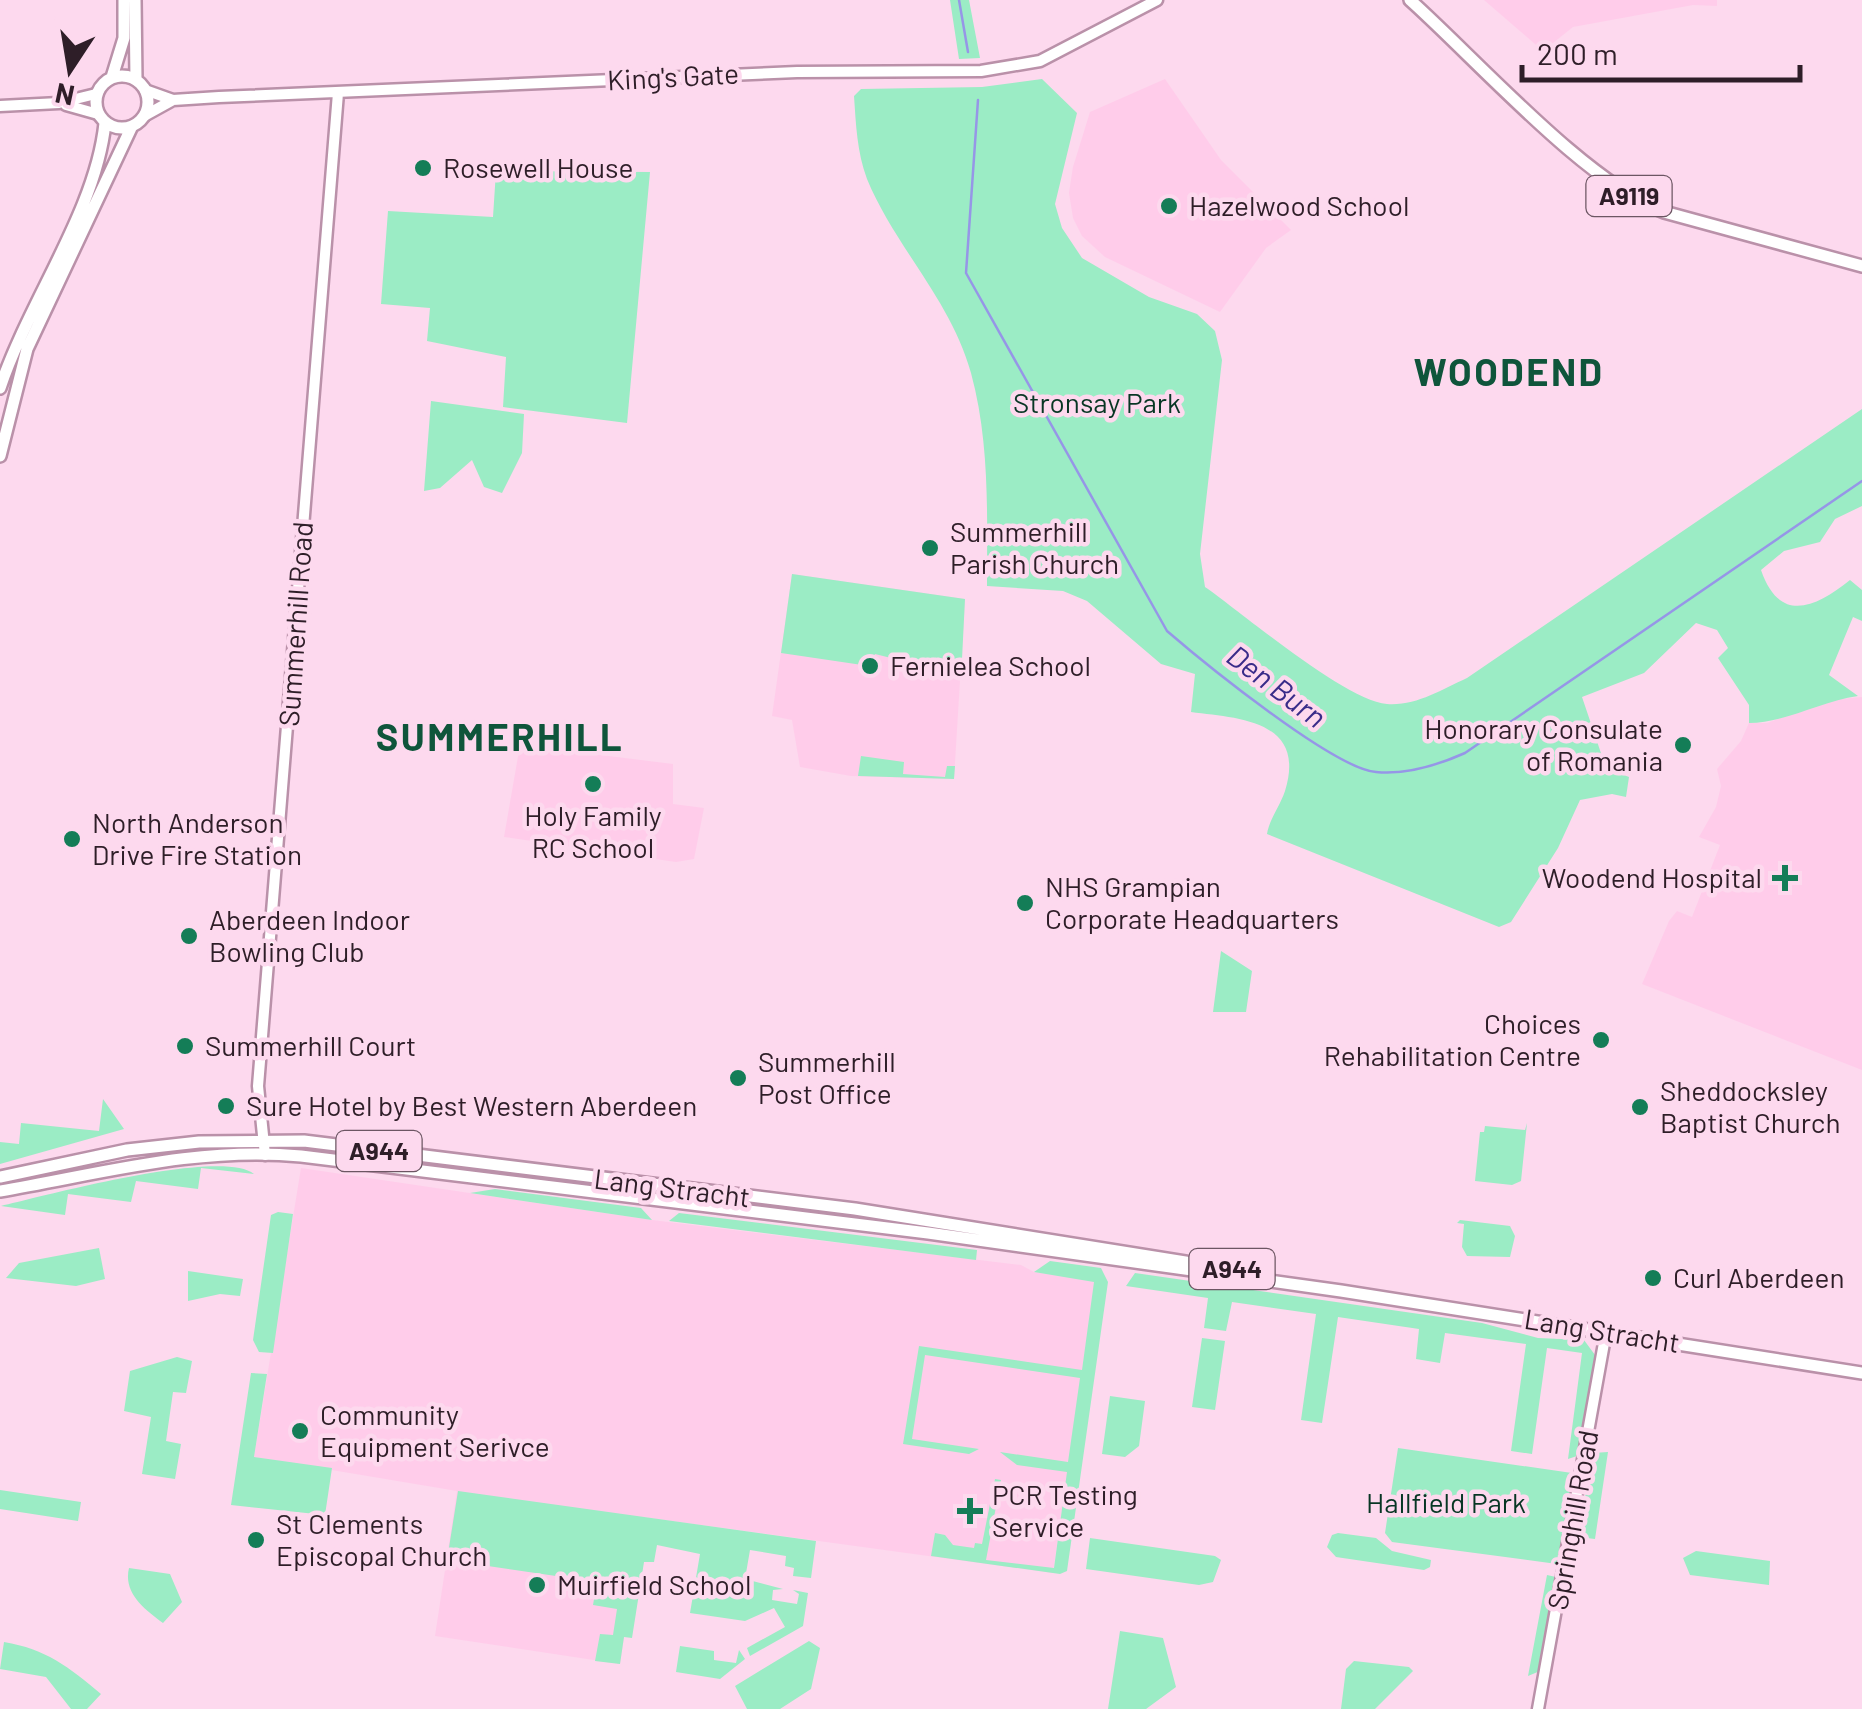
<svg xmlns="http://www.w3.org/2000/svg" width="1862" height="1709" viewBox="0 0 1862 1709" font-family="Barlow,sans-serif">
<rect width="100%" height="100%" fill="#fdd9ee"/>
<path fill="#ffccea" d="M1484 0H1717V6L1693 5 1573 27 1543 51Z
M1165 79 1221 160 1291 230 1266 248 1220 312 1105 257 1082 236 1073 218 1069 193 1073 167 1090 112Z
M792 574 965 599 954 779 851 776 800 767 792 720 772 716Z
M1862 697V1070L1642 984 1669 921 1677 911 1692 917 1720 845 1699 837 1716 807 1721 786 1717 769 1741 741 1749 723H1767L1829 700Z
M520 745 673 764V804L704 808 694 859 676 862 504 837Z
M301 1168 652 1220 1021 1265 1034 1272 1095 1281 1053 1573 642 1517 620 1664 435 1636 457 1491 254 1457Z"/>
<path fill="#9becc5" d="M950 0H969L980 58 959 59Z
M1042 79 1077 113 1055 204 1062 228 1082 258 1149 297 1197 314 1215 331 1222 360 1200 554 1205 587C1244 614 1345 701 1387 704 1416 706 1441 690 1467 678L1862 409V506L1835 519 1820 542 1784 551 1761 570C1780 625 1816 607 1850 580L1862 590V621L1853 617 1829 675 1858 696C1821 701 1785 723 1749 723V705L1718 658 1728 648 1717 630 1696 623 1644 673 1582 697 1606 768 1629 777 1626 797 1612 794 1580 800 1558 848 1511 922 1499 927 1267 834C1269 820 1280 806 1285 791 1307 720 1238 718 1191 712L1195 674 1161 664 1087 601 1063 591 987 586C987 514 990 443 971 373 951 300 895 247 867 179 857 152 856 125 854 96L861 89 982 87Z
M496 171 650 172 627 423 503 407 506 357 427 341 430 308 381 304 388 211 493 217Z
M431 401 524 414 522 453 502 493 484 487 472 460 440 488 424 491Z
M792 574 965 599 961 679 893 669 891 658 875 654 869 666 781 653Z
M861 756 904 762 903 774 945 777 947 766H955L954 779 858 776Z
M1221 951 1252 971 1246 1012H1213Z
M103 1099 124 1129 0 1164V1142L19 1144 21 1123 99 1131Z
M1527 1123 1521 1181 1512 1185 1475 1181 1480 1132H1484L1485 1126 1525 1130Z
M201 1168 198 1189 136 1181 131 1202 68 1194 65 1215 1 1206C45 1196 221 1148 254 1174Z
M495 1189 641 1208 652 1220 470 1193Z
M278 1212 293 1214 273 1353 259 1352 253 1340 271 1215Z
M679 1213 977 1250 976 1260 669 1221Z
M1460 1220 1510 1226 1515 1236 1510 1257 1467 1256 1462 1247 1464 1224 1457 1223Z
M99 1248 105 1279 76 1286 6 1278 19 1263Z
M1050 1261 1101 1268 1108 1282 1067 1571 1060 1574 931 1556 935 1533 945 1535 953 1545 974 1548 975 1543 982 1544 995 1479 1001 1480 986 1560 1054 1568 1067 1472 1017 1465 1000 1452 1068 1462 1080 1378 925 1355 912 1439 979 1449 969 1454 903 1444 919 1346 1082 1370 1094 1282 1034 1272Z
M188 1271 243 1279 240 1296 220 1294 188 1301Z
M1135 1273 1482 1323 1538 1338 1584 1340 1595 1355 1580 1455 1568 1459 1582 1353 1547 1348 1532 1454 1511 1451 1526 1344 1445 1333 1440 1363 1416 1359 1419 1329 1338 1317 1322 1423 1301 1420 1316 1314 1232 1302 1226 1331 1204 1328 1208 1298 1126 1286Z
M1202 1338 1225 1341 1215 1410 1192 1407Z
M177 1357 192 1361 186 1393 173 1392 166 1441 181 1444 175 1479 142 1474 151 1417 124 1411 130 1371Z
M251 1373 267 1374 254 1457 332 1468 325 1515 231 1505Z
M1110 1396 1145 1401 1139 1446 1125 1457 1102 1454Z
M1398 1448 1572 1473 1575 1478 1557 1564 1392 1542 1385 1533Z
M1608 1452 1595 1539 1578 1537 1593 1453Z
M0 1490 81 1502 78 1521 0 1509Z
M458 1491 816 1541 811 1578 793 1576 794 1568 785 1566 786 1556 750 1550 745 1579 783 1589 773 1590 772 1600 797 1604 799 1594 793 1590 808 1593 803 1626 750 1656 747 1648 785 1627 774 1608 745 1621 690 1613 700 1554 657 1545 654 1562H644L632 1638 624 1637 620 1664 595 1661 600 1634 613 1635 617 1609 593 1605 597 1582 447 1560Z
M1338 1533 1376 1538 1392 1551 1431 1560 1430 1567 1424 1570 1336 1557 1327 1547 1332 1535Z
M1090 1538 1215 1556 1221 1560 1213 1582 1199 1585 1086 1569Z
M1696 1551 1770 1561 1769 1585 1690 1575 1683 1558Z
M129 1568 170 1574 182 1602 163 1623C144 1609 123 1593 129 1568Z
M1547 1575 1556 1577 1557 1581 1540 1671 1528 1676Z
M1120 1631 1163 1638 1176 1687 1146 1709H1108Z
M809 1641 820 1648 811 1689 780 1709H747L735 1686Z
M4 1642C46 1649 69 1667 101 1694L87 1709H71L46 1677 0 1669Z
M680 1646 714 1651V1660L736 1663 739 1650 745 1659 720 1679 676 1672Z
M1354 1661 1409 1667 1413 1671 1375 1709H1341L1346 1669Z"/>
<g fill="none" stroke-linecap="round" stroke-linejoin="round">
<path stroke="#9696e7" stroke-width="2.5" d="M959 0 968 52
M978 100 966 273 1167 631C1203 662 1334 769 1376 772 1406 775 1438 765 1465 753L1862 481"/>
<defs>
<path id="secondary" d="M145 90 173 100
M66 105 98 114
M0 106 59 103 96 94
M144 116 173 100 219 97 797 72 981 71 1040 61 1157 0
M265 1155 258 1086 338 93
M1538 1709 1606 1332"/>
<path id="primary" d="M135 0 136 79
M1410 0C1476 59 1586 183 1664 212L1862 266
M96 102a26 26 0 1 1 52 0a26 26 0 1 1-52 0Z
M112 77 124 38V0
M0 388C29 301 96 211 105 123
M0 456 27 349 132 126
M0 1177 127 1150 199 1142 304 1141 855 1209 1254 1273
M0 1191C100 1174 198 1146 301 1156L928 1233 1341 1291 1862 1373"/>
</defs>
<use href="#secondary" stroke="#ba91a9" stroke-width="15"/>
<use href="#primary" stroke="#ba91a9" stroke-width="16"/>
<use href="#secondary" stroke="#fff" stroke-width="10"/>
<use href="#primary" stroke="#fff" stroke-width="11"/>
</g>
<g fill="#147d57" stroke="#fdd9ee" stroke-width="4">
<circle cx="423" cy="168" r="10"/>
<circle cx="1169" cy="206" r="10"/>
<circle cx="930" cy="548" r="10"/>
<circle cx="870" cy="666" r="10"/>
<circle cx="1683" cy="745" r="10"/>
<circle cx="593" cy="784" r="10"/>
<circle cx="72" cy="839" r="10"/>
<path d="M1780 863h10v10h10v10h-10v10h-10v-10h-10v-10h10z"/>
<circle cx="1025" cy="903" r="10"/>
<circle cx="189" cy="936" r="10"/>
<circle cx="1601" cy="1040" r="10"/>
<circle cx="185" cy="1046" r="10"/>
<circle cx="738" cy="1078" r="10"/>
<circle cx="226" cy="1106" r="10"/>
<circle cx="1640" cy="1107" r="10"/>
<circle cx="1653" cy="1278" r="10"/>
<circle cx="300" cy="1431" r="10"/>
<path d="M965 1496h10v10h10v10h-10v10h-10v-10h-10v-10h10z"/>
<circle cx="256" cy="1540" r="10"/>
<circle cx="537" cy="1585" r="10"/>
</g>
<g text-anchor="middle" stroke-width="9" stroke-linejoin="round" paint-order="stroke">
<g fill="#fdd9ee" stroke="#6c5663" stroke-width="2.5">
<rect x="1586.5" y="176" width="85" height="40" rx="8"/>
<rect x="336.5" y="1131" width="85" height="40" rx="8"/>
<rect x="1189.5" y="1249" width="85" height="40" rx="8"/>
</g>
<g font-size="25" font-weight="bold" fill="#2e1e28">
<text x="1629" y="205">A9119</text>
<text x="379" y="1160">A944</text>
<text x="1232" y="1278">A944</text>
</g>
<g font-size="28" fill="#2e1e28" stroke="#fdd9ee">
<text transform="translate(673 77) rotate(-3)" y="10">King's Gate</text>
<text transform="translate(296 624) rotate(-86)" y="10">Summerhill Road</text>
<text transform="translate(672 1188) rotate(7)" y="10">Lang Stracht</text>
<text transform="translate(1602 1331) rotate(9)" y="10">Lang Stracht</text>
<text transform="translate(1573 1520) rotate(-80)" y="10">Springhill Road</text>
</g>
<g font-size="28" fill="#2e1e28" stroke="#fdd9ee" text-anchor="start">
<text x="443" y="178">Rosewell House</text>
<text x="1189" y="216">Hazelwood School</text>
<text x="950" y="542">Summerhill<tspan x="950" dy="32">Parish Church</tspan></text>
<text x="890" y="676">Fernielea School</text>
<text x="1663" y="739" text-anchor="end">Honorary Consulate<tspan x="1663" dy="32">of Romania</tspan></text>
<text x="593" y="826" text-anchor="middle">Holy Family<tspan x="593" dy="32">RC School</tspan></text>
<text x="92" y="833">North Anderson<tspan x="92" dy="32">Drive Fire Station</tspan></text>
<text x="1762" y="888" text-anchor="end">Woodend Hospital</text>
<text x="1045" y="897">NHS Grampian<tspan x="1045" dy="32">Corporate Headquarters</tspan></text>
<text x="209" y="930">Aberdeen Indoor<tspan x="209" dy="32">Bowling Club</tspan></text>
<text x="1581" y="1034" text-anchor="end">Choices<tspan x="1581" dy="32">Rehabilitation Centre</tspan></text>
<text x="205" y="1056">Summerhill Court</text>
<text x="758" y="1072">Summerhill<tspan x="758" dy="32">Post Office</tspan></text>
<text x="1660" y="1101">Sheddocksley<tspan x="1660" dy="32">Baptist Church</tspan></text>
<text x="246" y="1116">Sure Hotel by Best Western Aberdeen</text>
<text x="1673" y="1288">Curl Aberdeen</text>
<text x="320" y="1425">Community<tspan x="320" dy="32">Equipment Serivce</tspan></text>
<text x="992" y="1505">PCR Testing<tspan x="992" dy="32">Service</tspan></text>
<text x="276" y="1534">St Clements<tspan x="276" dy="32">Episcopal Church</tspan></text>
<text x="557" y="1595">Muirfield School</text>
</g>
<g font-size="28" fill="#073624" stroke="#fdd9ee">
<text x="1097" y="413">Stronsay Park</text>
<text x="1446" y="1513">Hallfield Park</text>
</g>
<g font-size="30" font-style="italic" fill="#392c89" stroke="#fdd9ee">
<text transform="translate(1276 687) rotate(37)" y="10">Den Burn</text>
</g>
<g font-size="38" font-weight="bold" letter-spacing="2.5" fill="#0f553b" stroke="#fdd9ee">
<text x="1509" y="386">WOODEND</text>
<text x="500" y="751">SUMMERHILL</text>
</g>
</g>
<g transform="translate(70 70) rotate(192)" stroke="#fdd9ee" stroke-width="8" paint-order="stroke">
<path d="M0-8L18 38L0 25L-18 38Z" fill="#2e1e28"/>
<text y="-15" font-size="28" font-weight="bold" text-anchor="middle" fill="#2e1e28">N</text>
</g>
<path d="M1522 65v15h278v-15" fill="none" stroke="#2e1e28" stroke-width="5"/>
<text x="1537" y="65" font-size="30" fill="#2e1e28" stroke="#fdd9ee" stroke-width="8" paint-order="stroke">200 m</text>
</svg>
